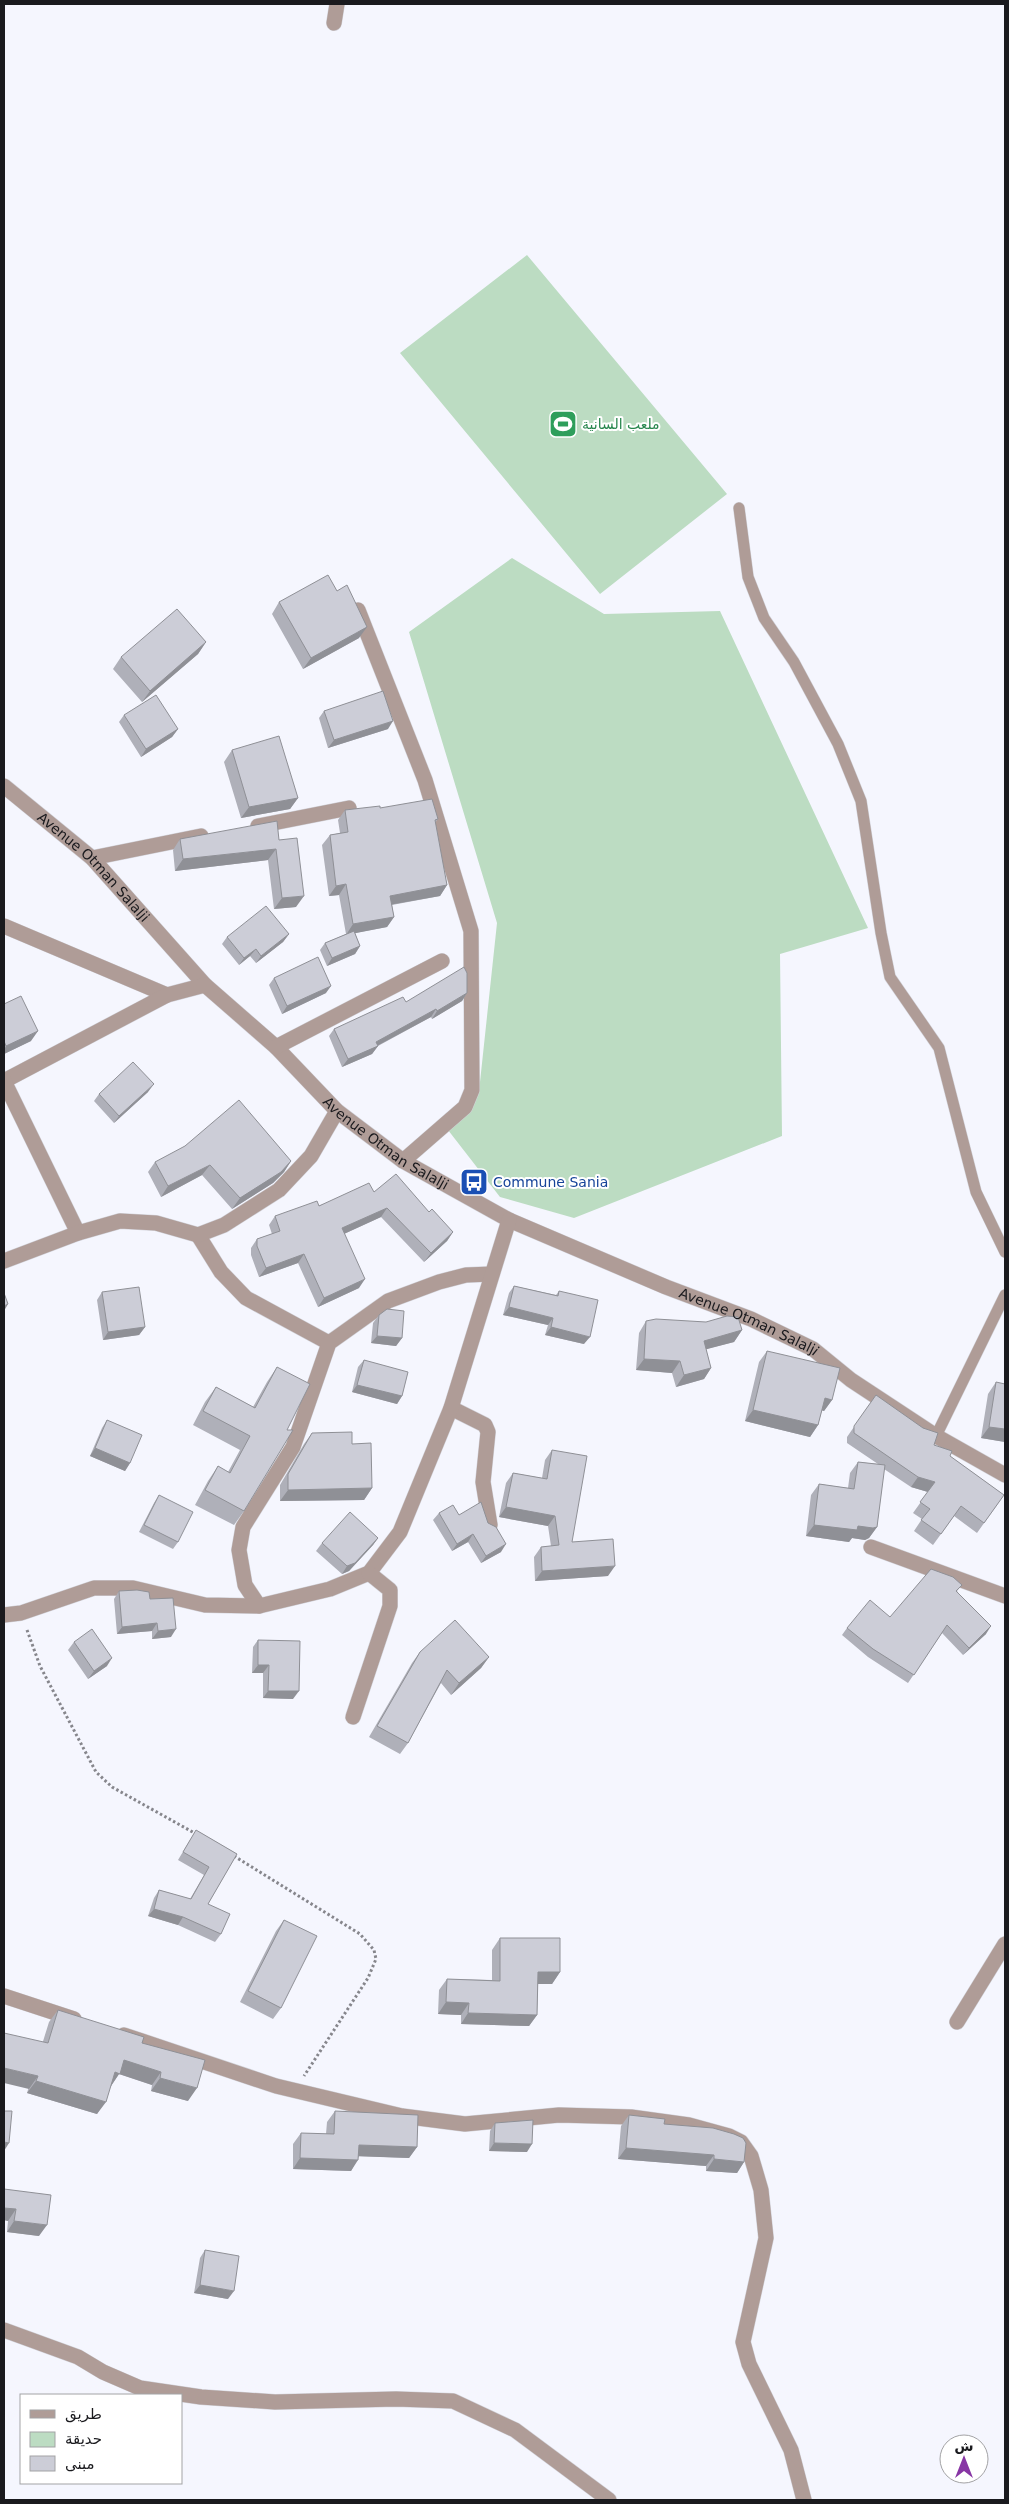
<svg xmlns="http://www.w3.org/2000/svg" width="1009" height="2504" viewBox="0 0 1009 2504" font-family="'DejaVu Sans','Noto Naskh Arabic',sans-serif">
<rect width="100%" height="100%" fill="#f5f6fe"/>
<path fill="#bcdcc2" d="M527 255 727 494 600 594 400 353Z
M512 558 604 614 720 611 868 928 780 954 782 1136 574 1218 500 1197 448 1130 480 1082 497 923 409 632Z"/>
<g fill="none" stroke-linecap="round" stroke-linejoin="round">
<defs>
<path id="lane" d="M739 508 748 577 764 618 794 662 838 744 861 801 881 933 890 977 939 1048 976 1192 1005 1252
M936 1436 1005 1295"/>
<g id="street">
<path d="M334 23 337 4"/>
<path d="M358 610 425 780 471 931 472 1090 465 1107 403 1161"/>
<path id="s1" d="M4 786 92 858 205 985 276 1047 337 1111 403 1161 509 1220 666 1287 751 1319 813 1349 851 1380 936 1436 1005 1475"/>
<path d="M258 826 349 808"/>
<path d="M92 858 201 836"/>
<path d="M4 926 167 995"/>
<path d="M276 1047 442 961"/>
<path d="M4 1081 167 995 205 985"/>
<path d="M4 1081 78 1233"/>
<path d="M198 1235 221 1272 246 1298 329 1343"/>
<path d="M4 1261 78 1233 120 1221 156 1223 198 1235 224 1225 279 1190 311 1156 337 1111"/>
<path d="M451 1408 485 1425 488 1432 483 1482 490 1525"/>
<path d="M871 1547 1005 1596"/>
<path d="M259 1606 245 1585 239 1550 243 1527 293 1447 329 1343 388 1301 439 1282 466 1275 492 1274"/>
<path d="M4 1615 21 1613 94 1588H133L205 1605 259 1606 330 1589 369 1573 400 1532 451 1408 509 1220"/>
<path d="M353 1717 390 1606V1590L369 1573"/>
<path d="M4 1996 74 2019"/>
<path d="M957 2022 1005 1944"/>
<path d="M124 2035 276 2086 402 2116 465 2124 559 2115 631 2117 689 2125 729 2136 741 2142 751 2156 761 2190 766 2238 743 2342 749 2364 791 2450 804 2500"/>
<path d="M4 2330 78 2357 103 2372 140 2388 201 2397 275 2402 396 2399 453 2401 515 2430 609 2500"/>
</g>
</defs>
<use href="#lane" stroke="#d2d3da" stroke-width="12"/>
<use href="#street" stroke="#d2d3da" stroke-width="16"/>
<path stroke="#86868c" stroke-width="3" stroke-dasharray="2.5 2.5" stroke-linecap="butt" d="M27 1630 40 1666 96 1772 112 1787 198 1835
M234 1856 360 1934 374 1950 376 1959 368 1978 304 2076"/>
<use href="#lane" stroke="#af9c97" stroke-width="11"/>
<use href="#street" stroke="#af9c97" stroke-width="15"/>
</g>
<path fill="#afb0b9" d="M279 602 359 638 303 669 272 614Z
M206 642 198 654 142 702 113 669 121 657Z
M324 711 388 729 328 748 319 718Z
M124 715 178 729 172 737 141 757 119 722Z
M232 750 298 798 290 809 241 818 224 762Z
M380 808 438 819 435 823 447 885 440 896 392 905 394 917 387 927 355 933 360 946 355 954 327 966 320 950 325 943 346 934 339 895 329 896 322 845 330 835 340 833 338 820 345 810Z
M180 839 279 840 296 907 274 909 268 860 175 871 173 850Z
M289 934 283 942 256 963 250 956 239 965 222 944 227 937Z
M274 978 326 993 282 1014 269 985Z
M467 993 462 1001 432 1019 431 1017 378 1046 372 1054 342 1067 329 1036 334 1029 406 1002Z
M4 1004 31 1041 4 1054Z
M148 1092 114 1123 94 1101 99 1094Z
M291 1161 284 1172 273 1183 232 1209 202 1175 161 1197 148 1172 155 1162Z
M374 1192 429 1212 453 1232 447 1241 424 1262 381 1217 344 1234 359 1288 318 1307 298 1263 259 1277 251 1255V1248L257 1239 272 1234 269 1225 275 1216Z
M514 1286 556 1295 559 1291 584 1344 545 1335 548 1325 503 1315 509 1293Z
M102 1292 145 1327 139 1335 103 1340 97 1300Z
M379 1315 402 1338 396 1346 371 1343 373 1323Z
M646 1321 742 1330 734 1342 706 1349 711 1368 704 1379 676 1387 672 1373 636 1370 639 1333Z
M767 1351 832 1400 824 1411 822 1410 818 1425 810 1437 745 1421 759 1362Z
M364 1360 402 1396 397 1404 352 1392 358 1367Z
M277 1367 244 1511 234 1525 195 1505 208 1481 218 1466 228 1472 240 1450 193 1425 205 1402 216 1387 253 1407 267 1382Z
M996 1382 1005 1442 981 1438 988 1394Z
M876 1395 934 1445 1004 1495 977 1533 954 1516 933 1545 914 1531 922 1519 913 1513 928 1492 911 1487 884 1469 877 1527 869 1538 865 1540 852 1538 849 1542 806 1536 811 1495 819 1484 848 1488 850 1473 858 1462 878 1464 847 1443V1437Z
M107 1420 130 1463 125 1471 90 1456 102 1428Z
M312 1433 352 1444 372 1488 364 1500 280 1501V1485L304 1444Z
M552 1450 572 1542 608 1576 535 1581 534 1557 541 1547 551 1546 548 1526 499 1517 506 1483 513 1473 542 1478 545 1460Z
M159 1495 178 1542 173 1549 139 1532 154 1503Z
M439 1513 459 1515 488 1523 501 1552 481 1563 468 1542 452 1551 433 1520Z
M378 1538 373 1545 349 1571 342 1574 316 1551 322 1543Z
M962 1585 957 1591 986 1634 963 1655 942 1633 908 1683 868 1657 842 1635 847 1628 890 1617Z
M119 1591 150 1599 171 1637 152 1639V1631L117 1634 114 1599Z
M258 1640 293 1699 263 1698V1673H252L253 1647Z
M74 1642 107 1666 88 1679 68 1650Z
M420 1652 489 1657 481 1668 451 1695 441 1683 408 1743 400 1754 369 1737 412 1663Z
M196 1830 237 1854 208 1904 221 1934 215 1942 178 1925 148 1916 154 1898 159 1890 190 1899 204 1875 178 1860Z
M284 1920 281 2008 273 2019 240 2002 276 1931Z
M500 1938 560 1972 552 1984H538L537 2015 529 2026 461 2024V2015L438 2014 439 1990 447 1979 492 1980V1950Z
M58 2010 142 2043 188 2101 151 2091 152 2085 119 2074 111 2086 97 2114 27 2093 49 2022Z
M335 2111 417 2147 409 2158 359 2156 351 2171 293 2169V2144L301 2133 326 2134 327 2122Z
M629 2115 664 2124 744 2162 737 2173 706 2171V2166L618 2159 621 2126Z
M495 2123 527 2152 489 2151 490 2131Z
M4 2189 39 2236 7 2232 8 2221 4 2220Z
M205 2250 228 2299 194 2293 200 2258Z"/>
<path fill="#8f9096" d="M367 627 359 638 303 669 311 658Z
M206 642 198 654 142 702 150 691Z
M393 721 388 729 328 748 334 740Z
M178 729 172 737 141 757 146 749Z
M298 798 290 809 241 818 249 807Z
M276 849 268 860 175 871 183 859Z
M346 884 339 895 329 896 336 886Z
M447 885 440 896 383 906 390 896Z
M304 896 296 907 274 909 282 898Z
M394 917 387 927 346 935 353 924Z
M289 934 283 942 256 963 261 956Z
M360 946 355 954 327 966 332 958Z
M256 949 250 956 239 965 244 958Z
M331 986 326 993 282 1014 287 1006Z
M467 993 462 1001 432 1019 437 1011Z
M436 1009 431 1017 373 1048 378 1046 372 1054 342 1067 348 1059 376 1042Z
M38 1031 31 1041 4 1054V1050L6 1046Z
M154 1084 148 1092 114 1123 119 1116Z
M291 1161 284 1172 273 1183 232 1209 240 1198Z
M210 1165 202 1175 161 1197 168 1186Z
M387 1208 381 1217 335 1238 342 1228Z
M453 1232 447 1241 424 1262 431 1253Z
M304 1254 298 1263 259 1277 266 1268Z
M365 1279 359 1288 318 1307 324 1298Z
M8 1304 4 1311V1306Z
M509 1307 553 1318 548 1325 503 1315Z
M145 1327 139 1335 103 1340 108 1332Z
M551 1327 590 1337 584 1344 545 1335Z
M742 1330 734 1342 696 1352 704 1341Z
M377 1336 402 1338 396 1346 371 1343Z
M644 1359 680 1361 672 1373 636 1370Z
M711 1368 704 1379 676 1387 684 1375Z
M357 1385 402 1396 397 1404 352 1392Z
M825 1398 832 1400 824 1411 817 1409Z
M753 1410 818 1425 810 1437 745 1421Z
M989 1427 1005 1429V1442L981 1438Z
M95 1448 130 1463 125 1471 90 1456Z
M918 1477 935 1482 928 1492 911 1487Z
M372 1488 364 1500 280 1501 288 1490Z
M506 1507 555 1516 548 1526 499 1517Z
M814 1525 858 1526 877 1527 869 1538 865 1540 852 1538 849 1542 806 1536Z
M473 1534 468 1542 452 1551 457 1544Z
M378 1538 373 1545 349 1571 342 1574 347 1566Z
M506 1544 501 1552 481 1563 486 1556Z
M615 1566 608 1576 535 1581 542 1571Z
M157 1623 152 1631 117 1634 122 1627Z
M991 1626 986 1634 963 1655 969 1648Z
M176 1629 171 1637 152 1639 158 1631Z
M489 1657 481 1668 451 1695 459 1683Z
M112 1658 107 1666 88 1679 94 1671Z
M258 1665H269L263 1673H252Z
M268 1691H299L293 1699 263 1698Z
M154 1909 183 1917 178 1925 148 1916Z
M538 1972H560L552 1984H531Z
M446 2002 469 2003 461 2015 438 2014Z
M468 2013 537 2015 529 2026 461 2024Z
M124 2060 161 2072 152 2085 119 2074 111 2086 106 2085Z
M4 2068 38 2076 29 2089 4 2083Z
M160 2078 197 2088 188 2101 151 2091Z
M36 2081 106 2102 97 2114 27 2093Z
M4 2142 9 2143 4 2151Z
M494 2143 532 2144 527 2152 489 2151Z
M359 2145 417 2147 409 2158 351 2156Z
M626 2148 714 2155 706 2166 618 2159Z
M300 2158 358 2160 351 2171 293 2169Z
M714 2159 744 2162 737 2173 706 2171Z
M4 2208 16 2209 8 2221 4 2220Z
M14 2221 47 2225 39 2236 7 2232Z
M200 2285 234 2291 228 2299 194 2293Z"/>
<path fill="#cccdd7" stroke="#8f9096" d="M328 575 337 591 347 585 367 627 311 658 279 602Z
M177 609 206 642 150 691 121 657Z
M383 691 393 721 334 740 324 711Z
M156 695 178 729 146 749 124 715Z
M279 736 298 798 249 807 232 750Z
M432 799 438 819 435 820 447 885 390 896 394 917 353 924 346 884 336 886 330 835 348 832 345 810 380 806V808Z
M277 821 279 840 297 838 304 896 282 898 276 849 183 859 180 839Z
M266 906 289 934 261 956 256 949 244 958 227 937Z
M354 931 360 946 332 958 325 943Z
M318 957 331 986 287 1006 274 978Z
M464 967 467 973V993L437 1011 436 1009 376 1042 378 1046 348 1059 334 1029 403 997 406 1002Z
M21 996 38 1031 6 1046 4 1041V1004Z
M133 1062 154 1084 119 1116 99 1094Z
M239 1100 291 1161 281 1172 240 1198 210 1165 168 1186 155 1162 185 1146Z
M396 1174 429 1212 432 1209 453 1232 431 1253 387 1208 342 1228 365 1279 324 1298 304 1254 266 1268 257 1246V1239L280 1231 275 1216 317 1201 319 1206 369 1183 374 1192Z
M514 1286 558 1296 559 1291 598 1300 590 1337 551 1327 553 1318 509 1307Z
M139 1287 145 1327 108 1332 102 1292Z
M4 1293 8 1304 4 1306Z
M387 1309 404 1311 402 1338 377 1336 379 1315Z
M727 1316 738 1317 742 1330 704 1341 711 1368 684 1375 680 1361 644 1359 646 1321 656 1319 706 1322Z
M767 1351 840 1368 832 1400 825 1398 818 1425 753 1410Z
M364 1360 408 1372 402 1396 357 1385Z
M277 1367 310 1384 287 1430H293L244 1511 205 1490 218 1466 230 1473 250 1436 203 1411 216 1387 255 1408Z
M996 1382 1005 1384V1429L989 1427Z
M876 1395 923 1428 938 1433 934 1445 952 1451 950 1456 1004 1495 984 1523 961 1506 941 1534 921 1520 930 1509 920 1502 935 1482 918 1477 854 1433V1426Z
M107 1420 142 1435 130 1463 95 1448Z
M352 1432V1444L371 1443 372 1488 288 1490V1474L312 1433Z
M552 1450 587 1456 572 1542 613 1539 615 1566 542 1571 541 1547 559 1545 555 1516 506 1507 513 1473 547 1479Z
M858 1462 885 1465 877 1527 873 1528 858 1526 857 1530 814 1525 819 1484 854 1489Z
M159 1495 193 1512 178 1542 144 1525Z
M481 1502 488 1523 496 1527 506 1544 486 1556 473 1534 457 1544 439 1513 453 1505 459 1515Z
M350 1512 378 1538 355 1563 347 1566 322 1543Z
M931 1569 953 1577 962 1585 956 1591 991 1626 969 1648 947 1625 914 1675 873 1649 847 1628 870 1600 890 1617Z
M137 1590 149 1592 150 1599 173 1598 176 1629 158 1631 157 1623 122 1627 119 1591Z
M455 1620 489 1657 459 1683 447 1670 408 1743 377 1726 420 1652Z
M92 1629 112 1658 94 1671 74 1642Z
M258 1640 300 1641 299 1691H268L269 1665H258Z
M196 1830 237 1854 208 1904 230 1914 221 1934 183 1917 154 1909 159 1890 191 1899 209 1867 183 1852Z
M284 1920 317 1936 281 2008 248 1991Z
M500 1938H560V1972H538L537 2015 468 2013 469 2003 446 2002 447 1979 500 1981Z
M58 2010 144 2037 142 2043 205 2060 197 2088 160 2078 161 2072 124 2060 120 2074 115 2072 106 2102 36 2081 38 2076 4 2068V2033L48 2043Z
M4 2111H12L9 2143 4 2142Z
M335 2111 418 2115 417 2147 359 2145 358 2160 300 2158 301 2133 334 2134Z
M629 2115 665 2119 664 2124 713 2128 734 2134 743 2138 746 2143 744 2162 714 2159V2155L626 2148Z
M533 2120 532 2144 494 2143 495 2123Z
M4 2189 51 2195 47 2225 14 2221 16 2209 4 2208Z
M205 2250 239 2256 234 2291 200 2285Z"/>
<defs>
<symbol id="stadium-square" viewBox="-11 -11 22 22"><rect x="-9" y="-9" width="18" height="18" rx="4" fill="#2e9e5b" stroke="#fff"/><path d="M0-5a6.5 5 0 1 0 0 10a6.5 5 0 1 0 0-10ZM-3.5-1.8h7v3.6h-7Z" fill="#fff"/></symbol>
<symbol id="bus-square" viewBox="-11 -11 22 22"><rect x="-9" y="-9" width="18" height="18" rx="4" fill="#1a4fb4" stroke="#fff"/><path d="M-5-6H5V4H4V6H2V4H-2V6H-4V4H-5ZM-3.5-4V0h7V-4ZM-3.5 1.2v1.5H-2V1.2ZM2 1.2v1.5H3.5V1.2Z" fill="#fff"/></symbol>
</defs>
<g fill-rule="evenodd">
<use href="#stadium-square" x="547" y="408" width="32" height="32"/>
<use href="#bus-square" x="458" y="1166" width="32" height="32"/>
</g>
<g text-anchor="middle" stroke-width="4" stroke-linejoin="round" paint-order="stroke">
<g font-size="14" fill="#27864d" stroke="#fff" text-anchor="start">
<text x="582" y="429">ملعب السانية</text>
</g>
<g font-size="14" fill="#1a1a1e" stroke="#fff">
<text dy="5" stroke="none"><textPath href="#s1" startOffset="121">Avenue Otman Salalji</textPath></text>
<text dy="5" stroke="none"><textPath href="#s1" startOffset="525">Avenue Otman Salalji</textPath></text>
<text dy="5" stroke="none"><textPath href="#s1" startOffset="931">Avenue Otman Salalji</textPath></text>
</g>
<g font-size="14" fill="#164399" stroke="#fff" text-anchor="start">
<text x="493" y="1187">Commune Sania</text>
</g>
</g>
<rect width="1009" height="2504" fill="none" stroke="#1a1a1e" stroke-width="10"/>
<rect x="20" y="2394" width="162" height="90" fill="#ffffff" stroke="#a3a3a5"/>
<rect x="30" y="2410" width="25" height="8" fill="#af9c97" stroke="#a3a3a5"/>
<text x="65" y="2419" font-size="15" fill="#1a1a1e">طريق</text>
<rect x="30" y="2432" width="25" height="15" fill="#bcdcc2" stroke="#a3a3a5"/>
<text x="65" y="2444" font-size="15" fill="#1a1a1e">حديقة</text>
<rect x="30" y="2456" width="25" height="15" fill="#cccdd7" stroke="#a3a3a5"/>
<text x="65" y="2469" font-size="15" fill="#1a1a1e">مبنى</text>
<g transform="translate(964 2459)"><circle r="24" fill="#ffffff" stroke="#a3a3a5"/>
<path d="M0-4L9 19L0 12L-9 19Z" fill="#8836a5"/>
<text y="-8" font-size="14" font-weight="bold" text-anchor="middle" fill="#1a1a1e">ش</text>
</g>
</svg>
